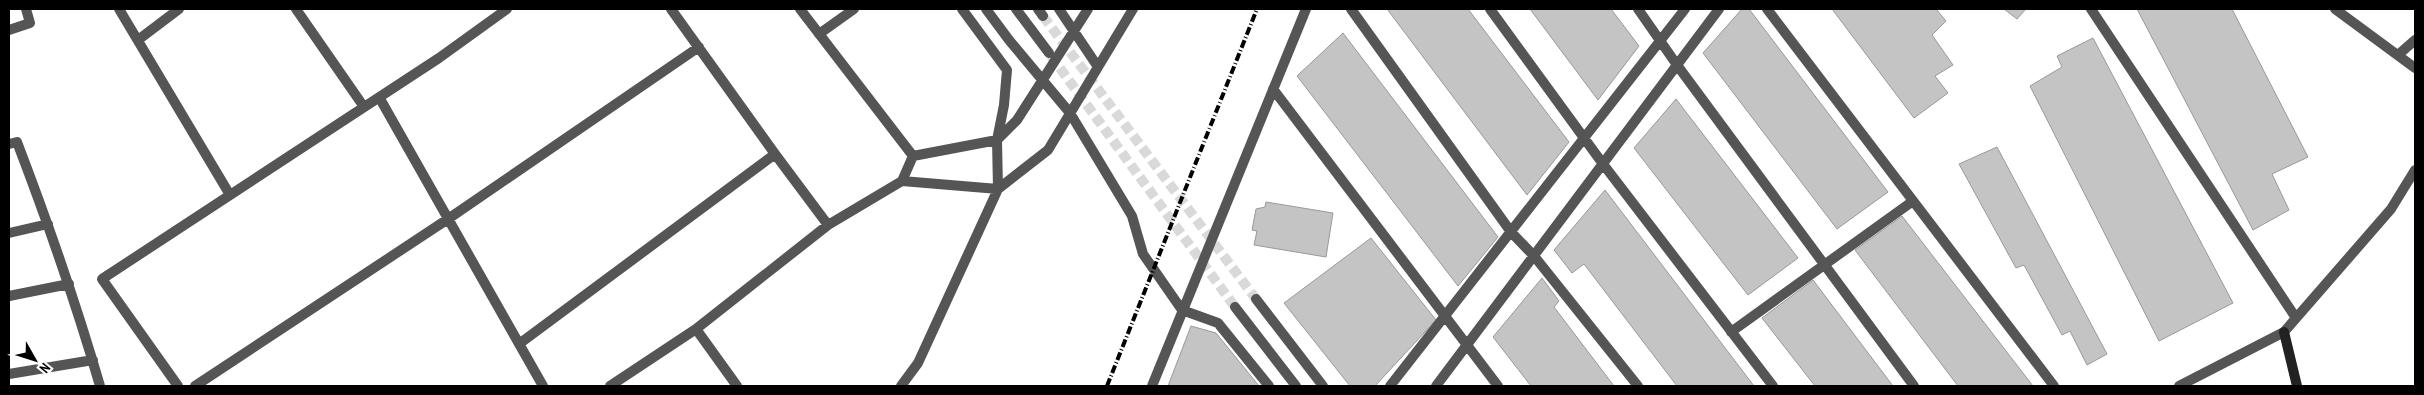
<svg xmlns="http://www.w3.org/2000/svg" width="2424" height="395" viewBox="0 0 2424 395" font-family="'PT Sans Narrow',sans-serif">
<rect width="100%" height="100%" fill="#fff"/>
<path fill="#c4c4c4" stroke="#999" d="M1387 9H1468L1569 142 1527 195Z
M1530 9H1611L1639 46 1598 100Z
M1742 9H1749L1888 192 1837 229 1703 53Z
M1832 9H1936L1946 21 1932 35 1953 65 1935 76 1948 93 1914 118Z
M2004 9H2026L2017 19Z
M2137 9H2232L2308 157 2272 174 2289 210 2253 230Z
M1343 33 1498 237 1458 286 1297 76Z
M2093 38 2233 303 2159 341 2030 86 2062 67 2057 56Z
M1676 99 1798 258 1748 295 1634 148Z
M1997 147 2107 354 2087 365 2070 331 2062 335 2024 265 2016 268 1959 164Z
M1605 190 1754 386H1677L1584 264 1572 273 1554 250Z
M1266 202 1333 213 1326 257 1254 245 1257 231 1252 230 1256 209 1265 207Z
M1902 216 2033 386H1958L1855 250Z
M1371 238 1436 320 1375 386H1350L1284 303Z
M1542 278 1559 301 1554 307 1614 386H1531L1493 337Z
M1813 280 1893 386H1815L1762 318Z
M1191 326 1216 333 1259 386H1168Z"/>
<g fill="none" stroke-linecap="round" stroke-linejoin="round">
<path stroke="#d9d9d9" stroke-width="10" stroke-dasharray="10 5" stroke-linecap="butt" d="M1043 16 1256 299
M1051 56 1235 307"/>
<path stroke="#555" stroke-width="10" d="M119 9 230 195
M296 9 364 107
M671 9 775 154 828 225
M800 9 913 156
M986 9 1009 40 1070 113 1132 216 1143 254 1182 310 1218 323 1269 386
M1016 9 1049 53
M1038 9 1043 16
M1059 9 1098 67
M1351 9 1511 232 1534 256 1638 386
M1490 9 1603 164 1773 386
M1638 9 1677 65 1914 386
M1767 9 2054 386
M2091 9 2296 318
M2335 9 2415 68
M9 30 30 23 26 9
M819 34 854 9
M138 40 179 9
M2398 55 2415 40
M1273 89 1498 386
M379 97 543 386
M9 144 17 142C48 223 76 303 100 386
M913 156 997 140 1017 120 1088 9
M902 181 998 189 997 140 1004 105 1007 70 962 9
M9 233 48 224
M9 296 69 284
M1256 299 1323 386
M1235 307 1296 386
M696 329 737 386
M1731 332 1913 201
M519 344 775 154
M9 374 93 360
M178 386 102 279 439 58 507 9
M195 386 448 219 699 47
M610 386 696 329 828 225 902 181 913 156
M901 386 918 363 998 189 1048 150 1133 9
M1152 386 1306 9
M1390 386 1685 9
M1436 386 1719 9
M2179 386 2284 332 2391 209 2415 170"/>
<path stroke="#222" stroke-width="10" d="M2284 332 2297 386"/>
<path stroke="#000" stroke-width="4" stroke-dasharray="8 2.5 1 2.5" stroke-linecap="butt" d="M1107 386 1257 9"/>
</g>
<rect width="2424" height="395" fill="none" stroke="#000000" stroke-width="20"/>
<g transform="translate(35 360) rotate(129)" stroke="#ffffff" stroke-width="4" paint-order="stroke">
<path d="M0-4L9 19L0 12L-9 19Z" fill="#000000"/>
<text y="-8" font-size="14" font-weight="bold" text-anchor="middle" fill="#000000">N</text>
</g>
</svg>
